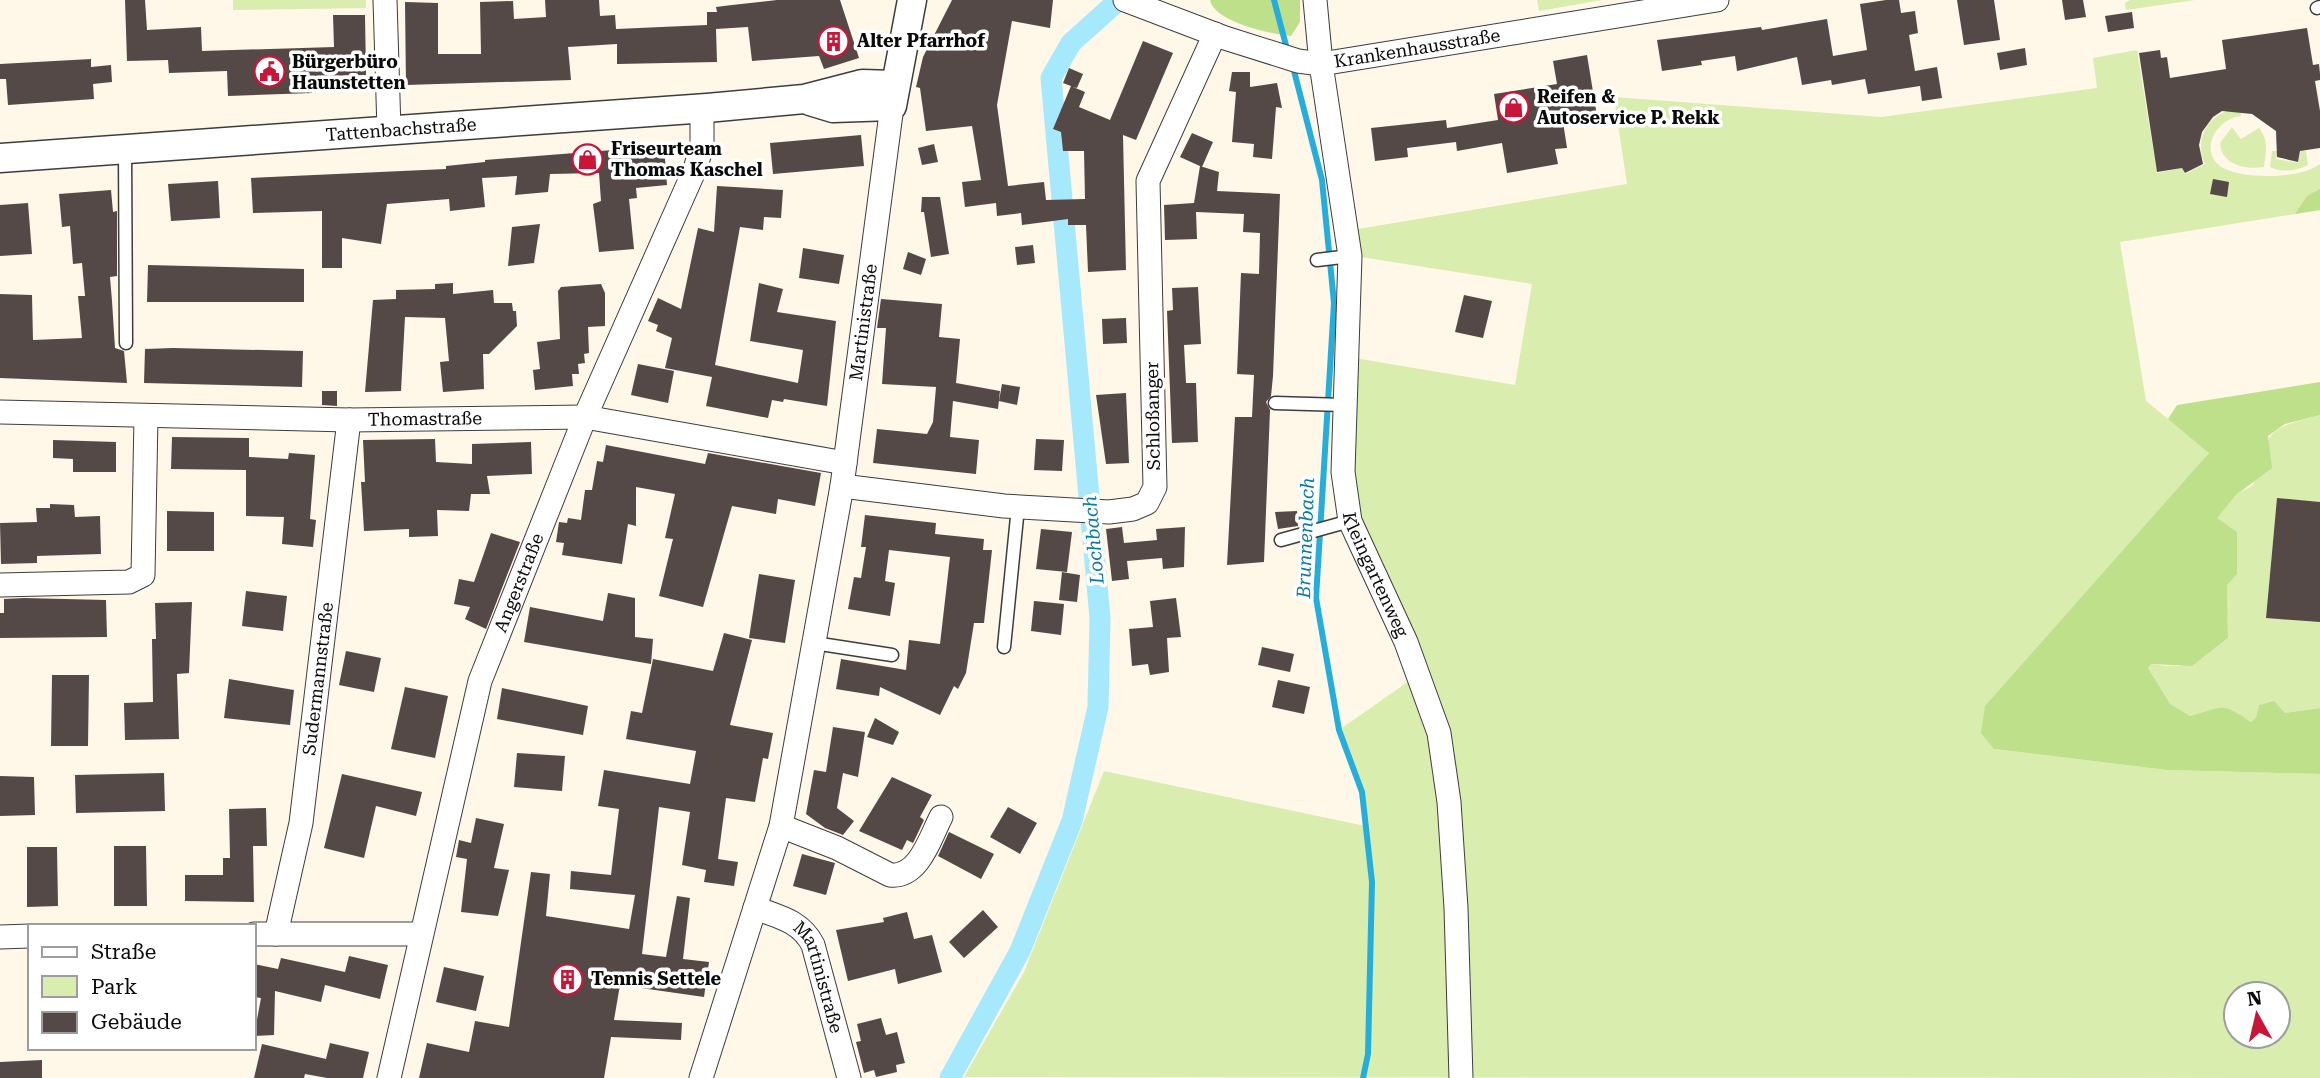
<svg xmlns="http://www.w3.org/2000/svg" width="2320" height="1078" viewBox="0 0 2320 1078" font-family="'Roboto Serif',serif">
<rect width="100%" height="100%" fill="#fff7e8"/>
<path fill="#d8edae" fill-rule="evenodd" d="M233 0H366V8L233 10Z
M1537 0H1602L1539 11Z
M2130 0H2195L2126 10 2125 3Z
M2137 50 2157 173 2182 168 2185 174 2205 164C2192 137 2212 108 2242 109L2241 116C2214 119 2197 155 2225 169 2247 179 2301 179 2320 164V210L2120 242 2146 401 2209 452 1994 749 2167 770 2320 774V1078L964 1077 1024 972 1104 771 1365 826 1362 792 1339 730 1419 674 1354 520 1349 357 1515 385 1532 284 1361 257 1358 229 1627 184 1614 97 1881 117 2097 88 2093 58ZM2236 994H2278V1036H2236Z
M2232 127 2241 139 2259 128C2269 141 2266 151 2264 167 2246 170 2221 165 2220 143Z
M2272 151H2277L2276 159 2298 163 2301 151H2306L2308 165C2297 171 2282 173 2270 167Z
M2320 415V502L2277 499 2266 617 2320 622V708L2285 713 2274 702 2259 705 2256 717 2251 722C2223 703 2219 708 2190 716L2170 705 2148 668 2151 664C2194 670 2196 663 2228 638L2227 585 2216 518 2236 495 2253 485C2270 431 2263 430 2320 415Z"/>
<path fill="#bee08b" d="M1210 0H1300V22L1291 36C1271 34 1214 22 1210 0Z
M2320 189V210L2295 214 2307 196Z
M2320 382V415L2285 424 2268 436 2272 468 2236 495 2217 518 2237 532V574L2227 585 2228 638 2192 666 2151 664 2148 668 2170 704 2190 716C2223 707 2220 701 2251 722L2256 717 2259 705 2274 701 2285 713 2320 708V774L2167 770 1994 749 1981 733 1985 706 2209 453 2168 419 2177 405Z"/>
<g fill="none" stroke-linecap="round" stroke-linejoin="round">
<path stroke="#25aedb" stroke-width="6" d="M1274 0 1288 53
M1293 67 1322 180 1334 303 1316 598 1339 730 1362 792 1372 882 1368 1054 1363 1078"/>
<path stroke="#a6e9fd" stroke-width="21" d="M950 1078 1020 951 1072 821 1098 707 1100 618 1051 78 1071 43 1119 0"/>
</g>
<path fill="#544946" d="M125 0H145L147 30 201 27 202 51 334 47 333 15H365L366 75 312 76V93L228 96 227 71 169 73 168 60 127 61Z
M545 0H599L600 16 615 15 616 29 707 25V12H717L716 7 732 5 777 0H840L859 58 824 69 819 56 752 61 748 27 716 29 717 62 617 64V44L568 47 571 80 406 85 405 2 438 3V54H481L480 2 513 1 514 19 546 17Z
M952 0H1053L1050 28 1012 21 997 105 1008 186 1044 182 1046 200 1085 199 1084 151H1063L1061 132 1053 129 1071 86 1063 83 1069 68 1083 74 1077 88 1073 87 1085 92 1079 107 1110 120 1143 41 1173 53 1136 140 1123 135 1126 270 1088 272 1086 225H1068V219L1022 225 1021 213 997 216 996 203 965 207 962 182 981 180 972 126 926 131 920 88 916 87 923 57Z
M1886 0H1899L1901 13 1915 11 1918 33 1909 35 1915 71 1937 67 1942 98 1922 101 1920 86 1868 94 1865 79 1832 85 1831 80 1802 85 1797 57 1737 71 1735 56 1701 61 1702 65 1662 71 1657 40 1761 27 1762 30 1827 19 1833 56 1867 50 1860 4Z
M1957 0H1994L2000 40 1964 45Z
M2062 0H2083L2086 17 2065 20Z
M2132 12 2134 28 2108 32 2105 16Z
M2307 28 2313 65 2319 64 2320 74V80L2315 81 2320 111V148L2300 151 2298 162 2277 157 2276 131 2252 114 2222 111 2213 117 2202 132 2199 145 2203 164 2185 173 2182 168 2157 172 2139 53 2160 50 2161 58 2167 57 2170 78 2226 69 2222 40Z
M2025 48 2027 65 2000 70 1997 53Z
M1587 55 1597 116 1563 122 1567 148 1555 149 1558 164 1507 173 1502 143 1457 151 1456 142 1407 148 1408 157 1375 161 1371 128 1446 120 1447 128 1498 120 1494 94 1557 84 1553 61Z
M91 59V67L111 65 112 82 93 84 94 99 8 105 6 79H0V64Z
M1232 72H1250V87L1277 83 1282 108 1276 107 1272 159 1253 157 1254 144 1232 142 1236 92 1229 91Z
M1192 133 1213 142 1202 167 1180 157Z
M861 135 864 166 773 174 770 143Z
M934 144 938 162 922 165 918 148Z
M664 146 667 185 636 188 637 198 629 199 634 249 599 252 593 204 601 201 599 173 550 174 548 192 515 195 517 176 482 178 485 207 450 211 449 199 387 204 381 244 342 238V268H322V211L253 213 251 178 446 169V166L485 162V160Z
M1200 166 1219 172 1217 191 1280 194 1273 376 1271 396 1266 402 1270 410 1264 562 1227 565 1235 417H1252L1254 375 1237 374 1241 273 1259 274 1260 233 1243 232 1244 214 1196 212 1197 239 1165 240 1164 205 1194 203Z
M2213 179 2229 182 2227 197 2210 194Z
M218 181 220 218 171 221 168 184Z
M717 186 783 190 781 218 764 217 763 230 740 227 715 365 798 383 803 350 750 341 759 283 783 289 777 312 836 321 827 406 784 399 783 402 772 400 768 418 706 406 712 377 665 368 672 338 656 331 658 325 648 321 658 298 681 309 698 228 714 232Z
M111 190 113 212 117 211V276L110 277 112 301 115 348 124 351 127 383 0 378V294L32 295 33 340 82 338 78 296H85L82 263 73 264 70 226 62 227 59 194Z
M922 197H940L949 254 931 257 924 212H921Z
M28 203 32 254 0 256V205Z
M540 224 534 263 508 266 512 227Z
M1033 245 1035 263 1017 265 1015 247Z
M803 248 844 255 839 284 799 278Z
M908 252 926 259 921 275 903 269Z
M148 265 304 269V302H147Z
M453 283V294L493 290 494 303H512L513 311H516L517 326 489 354H483L484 389 443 392 440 362 449 361 445 318 405 317 401 391 365 392 373 300 396 299V290L435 289V284Z
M601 284 605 293V326L588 327 589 353 584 354 585 363 578 364 579 374H572L573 386 535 390 533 370 540 369 537 342 560 339 558 291 561 287Z
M1198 287 1201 344 1184 345 1186 383H1196L1198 442 1172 443 1167 311 1173 310 1172 288Z
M1464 295 1492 301 1483 338 1455 332Z
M881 299 942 304 939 337 960 339 956 383 1000 391 998 409 953 401 950 437 979 440 976 474 873 463 877 429 927 434 933 422 936 387 882 384 886 328H877Z
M1126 318 1127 343 1103 344 1102 319Z
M173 348 303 351 302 387 144 383 145 349Z
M638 364 674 371 668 403 631 395Z
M1002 384 1020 387 1017 405 999 401Z
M322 391H337V406L322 405Z
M1126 393 1129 463 1106 464 1096 395Z
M172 437 249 438V457L288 459 289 453 315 455 310 519 316 520 313 547 282 544 284 517 246 516V470L171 469Z
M435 439 436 462 472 464V444L531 442 532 474 487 476 490 494H471L469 511 437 510 438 536 409 537V529L364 531 361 482H365L363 440Z
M1036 439 1064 440 1062 471 1034 470Z
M53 440 116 442V472H73V459L53 458Z
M606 445 705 464 708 453 821 473 815 506 778 499 776 514 732 506 703 607 659 596 673 539 665 538 675 494 636 487V526L628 524 622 564 562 555 564 543 556 542 559 522 567 523 568 518 581 520 585 490H592L597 461 603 462Z
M2277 498 2320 502V622L2266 618Z
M50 504 74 505 75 517 100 516 101 554 37 556V563L1 564 0 523 37 522 36 508H50Z
M167 511 214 512V551H167Z
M1297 511 1298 526 1278 529 1275 512Z
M865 515 936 523 935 534 984 539 983 550H992L984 623H974L966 673 958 689 954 686 940 715 880 687 879 696 836 689 841 659 906 670 909 640 940 644 950 557 889 550 885 581 895 583 890 616 848 609 854 577 861 578 866 547H861Z
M1122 527 1124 543 1157 540 1156 529 1185 527 1184 567 1163 569 1162 558 1127 561 1129 579 1112 581 1106 529Z
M1041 529 1072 532 1067 572 1036 569Z
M491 533 520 542 486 629 465 619 470 607 454 604 459 579 474 582Z
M1062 572 1080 575 1077 602 1059 600Z
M759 574 795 580 785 643 749 638Z
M246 591 287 596 283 631 242 626Z
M608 593 635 598V637L653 639 651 664 524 642 530 607 603 621Z
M24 598 106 600 107 637 0 638V613H4V599Z
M1176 598 1181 637 1167 638 1169 672 1150 675 1148 664 1132 666 1129 629 1153 627 1150 601Z
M1034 601 1064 604 1061 635 1031 631Z
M192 602 189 673 177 674 179 739 125 740 124 703 153 702 152 639H156L155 603Z
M724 633 752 640 730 725 773 733 768 759 763 758 755 802 726 798 718 859 738 862 734 886 704 882 706 870 682 865 690 812 659 807 642 954 666 957 677 896 690 898 683 959 709 962 704 997 620 985 614 1020 682 1023 681 1040 611 1037 604 1078H419L427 1043 469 1052 475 1021 509 1027 531 872 550 874 546 916 629 929 635 895 570 889 571 871 611 875 619 809 598 806 604 770 690 784 696 751 626 739 631 711 642 713 653 659 713 671Z
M1262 647 1294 654 1290 672 1258 665Z
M346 651 381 658 374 692 339 685Z
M52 675H89L88 746H51Z
M229 679 294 690 290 725 224 718Z
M1278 680 1310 687 1304 714 1272 707Z
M405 687 448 696 435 758 391 749Z
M502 688 588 706 583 735 497 719Z
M875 718 899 732 893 745 867 737Z
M833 727 865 732 858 777 843 773 837 808 854 821 843 835 825 828 806 814 814 770 826 772Z
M517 753 565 756 562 791 514 787Z
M164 773 165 811 76 813 75 775Z
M342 774 422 792 416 816 376 806 364 858 324 848Z
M0 776 34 777 35 815 0 816Z
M892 777 932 795 920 817 924 820 915 839 913 843 907 840 902 850 859 831Z
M1008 807 1037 823 1020 854 990 837Z
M266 808 267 846H253L254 902 185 901V875H223V858H230L229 809Z
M476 818 504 824 494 868 509 870 498 916 461 912 467 859 456 857 459 840 471 843Z
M949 832 994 854 981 879 938 856Z
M114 846H146L147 906H114Z
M27 847H57L58 906 27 907Z
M802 854 835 863 826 895 793 886Z
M983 910 998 927 964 958 949 942Z
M907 912 914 939 932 935 942 972 898 984 895 969 848 981 836 930 884 922 883 918Z
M349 956 388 965 380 999 325 985 321 1002 275 991 274 1035 254 1036 261 998 254 997V964L278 969 281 958 345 972Z
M444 967 484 976 476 1011 436 1002Z
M881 1018 886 1035 897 1032 905 1063 896 1065 897 1072 876 1077 874 1070 864 1073 856 1042 861 1041 857 1024Z
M330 1043 369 1052 363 1078H327L305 1074 304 1078H254L262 1044 326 1059Z
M42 1060V1078H0V1062Z"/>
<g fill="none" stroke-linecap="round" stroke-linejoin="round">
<defs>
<path id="service" d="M2317 8 2320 7
M125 149 126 343
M1317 260 1350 256
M1275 403 1344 405
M1281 540 1350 521
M814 643 892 655
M1004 647 1018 507"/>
<g id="minor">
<path d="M385 0 389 130"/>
<path id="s1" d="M1125 0 1225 38 1298 61 1321 64 1717 0"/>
<path id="s2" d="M1315 0 1321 64 1350 256 1343 472 1350 521 1406 642 1439 733 1449 802 1456 908 1461 1078"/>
<path id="s3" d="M0 412 349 420 585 417 845 463"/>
<path d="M842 486 1004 506 1109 512 1133 509 1147 503 1155 487 1148 181 1215 34"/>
<path d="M0 585 129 582 143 575 146 417"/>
<path d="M781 826 837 848 890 875C919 878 930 838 941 817"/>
<path id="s4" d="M755 908C779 917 801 921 813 945L849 1078"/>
<path d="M254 934H421"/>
<path id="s5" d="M276 934 301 823 349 420"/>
<path d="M0 937 30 936"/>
<path id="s6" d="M389 1078 480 681 585 417 695 169 702 146V108"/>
<path id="s7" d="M701 1078 781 826 842 486 892 106"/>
</g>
<g id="tertiary">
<path d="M810 101 833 108 892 106 912 0"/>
<path id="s8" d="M0 158 707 108 804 99 862 84 894 85"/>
</g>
</defs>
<use href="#service" stroke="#3d3d3d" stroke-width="15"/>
<use href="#minor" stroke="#3d3d3d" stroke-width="25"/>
<use href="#tertiary" stroke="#3d3d3d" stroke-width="31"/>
<use href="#service" stroke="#fff" stroke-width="12"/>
<use href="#minor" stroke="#fff" stroke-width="23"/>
<use href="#tertiary" stroke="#fff" stroke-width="28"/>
</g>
<defs>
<symbol id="building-ring" viewBox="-11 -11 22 22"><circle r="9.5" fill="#fff" stroke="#c81538" stroke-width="1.5"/><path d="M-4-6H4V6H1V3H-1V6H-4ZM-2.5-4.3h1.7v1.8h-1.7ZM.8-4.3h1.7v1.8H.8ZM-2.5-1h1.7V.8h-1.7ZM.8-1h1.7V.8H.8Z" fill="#c81538"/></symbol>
<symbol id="civic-ring" viewBox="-11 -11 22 22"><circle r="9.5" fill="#fff" stroke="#c81538" stroke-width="1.5"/><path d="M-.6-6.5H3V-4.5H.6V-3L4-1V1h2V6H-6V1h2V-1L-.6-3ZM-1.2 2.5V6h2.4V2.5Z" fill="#c81538"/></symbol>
<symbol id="shop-ring" viewBox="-11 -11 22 22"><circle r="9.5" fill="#fff" stroke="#c81538" stroke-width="1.5"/><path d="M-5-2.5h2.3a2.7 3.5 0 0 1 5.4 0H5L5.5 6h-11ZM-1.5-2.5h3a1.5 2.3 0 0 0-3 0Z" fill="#c81538"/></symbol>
</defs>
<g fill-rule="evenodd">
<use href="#building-ring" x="816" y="24" width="35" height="35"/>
<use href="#civic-ring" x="252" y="54" width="35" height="35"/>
<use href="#shop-ring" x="1496" y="90" width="35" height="35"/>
<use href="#shop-ring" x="570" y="142" width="35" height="35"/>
<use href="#building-ring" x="550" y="962" width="35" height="35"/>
</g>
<g text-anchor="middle" stroke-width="7" stroke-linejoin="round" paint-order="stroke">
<g font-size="18" font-weight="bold" fill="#0a0a0a" stroke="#fff" text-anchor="start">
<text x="857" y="47">Alter Pfarrhof</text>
<text x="292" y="68">Bürgerbüro<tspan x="292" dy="21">Haunstetten</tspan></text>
<text x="1537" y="103">Reifen &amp;<tspan x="1537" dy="21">Autoservice P. Rekk</tspan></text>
<text x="611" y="155">Friseurteam<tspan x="611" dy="21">Thomas Kaschel</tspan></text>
<text x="591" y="985">Tennis Settele</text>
</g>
<g font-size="18" fill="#0a0a0a" stroke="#fff">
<text dy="6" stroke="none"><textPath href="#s1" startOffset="304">Krankenhausstraße</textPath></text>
<text dy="6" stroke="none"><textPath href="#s8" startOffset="402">Tattenbachstraße</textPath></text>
<text dy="6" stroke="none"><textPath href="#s7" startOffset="775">Martinistraße</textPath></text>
<text transform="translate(1153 416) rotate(-91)" y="6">Schloßanger</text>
<text dy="6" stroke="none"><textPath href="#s3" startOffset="425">Thomastraße</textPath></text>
<text dy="6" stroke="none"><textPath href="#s2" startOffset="583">Kleingartenweg</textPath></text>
<text dy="6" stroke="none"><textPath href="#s6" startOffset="513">Angerstraße</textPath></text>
<text dy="6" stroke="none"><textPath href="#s5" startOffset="259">Sudermannstraße</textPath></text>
<text dy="6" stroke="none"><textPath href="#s4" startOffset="103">Martinistraße</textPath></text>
</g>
<g font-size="19" font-style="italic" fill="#087aa8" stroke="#fff">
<text transform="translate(1305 538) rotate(-88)" y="7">Brunnenbach</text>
<text transform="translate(1093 540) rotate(-95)" y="7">Lochbach</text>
</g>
</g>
<rect x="28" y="924" width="228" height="126" fill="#ffffff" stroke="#9d9d9d" stroke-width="2"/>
<rect x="42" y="947" width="35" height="10" fill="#ffffff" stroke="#9d9d9d" stroke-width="2"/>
<text x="91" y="959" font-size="21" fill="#0a0a0a">Straße</text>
<rect x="42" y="976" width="35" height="21" fill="#d8edae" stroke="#9d9d9d" stroke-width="2"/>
<text x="91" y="994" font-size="21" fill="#0a0a0a">Park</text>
<rect x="42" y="1012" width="35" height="21" fill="#544946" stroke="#9d9d9d" stroke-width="2"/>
<text x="91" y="1029" font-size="21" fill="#0a0a0a">Gebäude</text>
<g transform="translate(2257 1015) rotate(352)"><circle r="33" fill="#ffffff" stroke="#9d9d9d" stroke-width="2"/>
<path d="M0-5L12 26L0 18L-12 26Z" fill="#c81538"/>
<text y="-10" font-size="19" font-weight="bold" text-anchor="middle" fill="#0a0a0a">N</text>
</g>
</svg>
